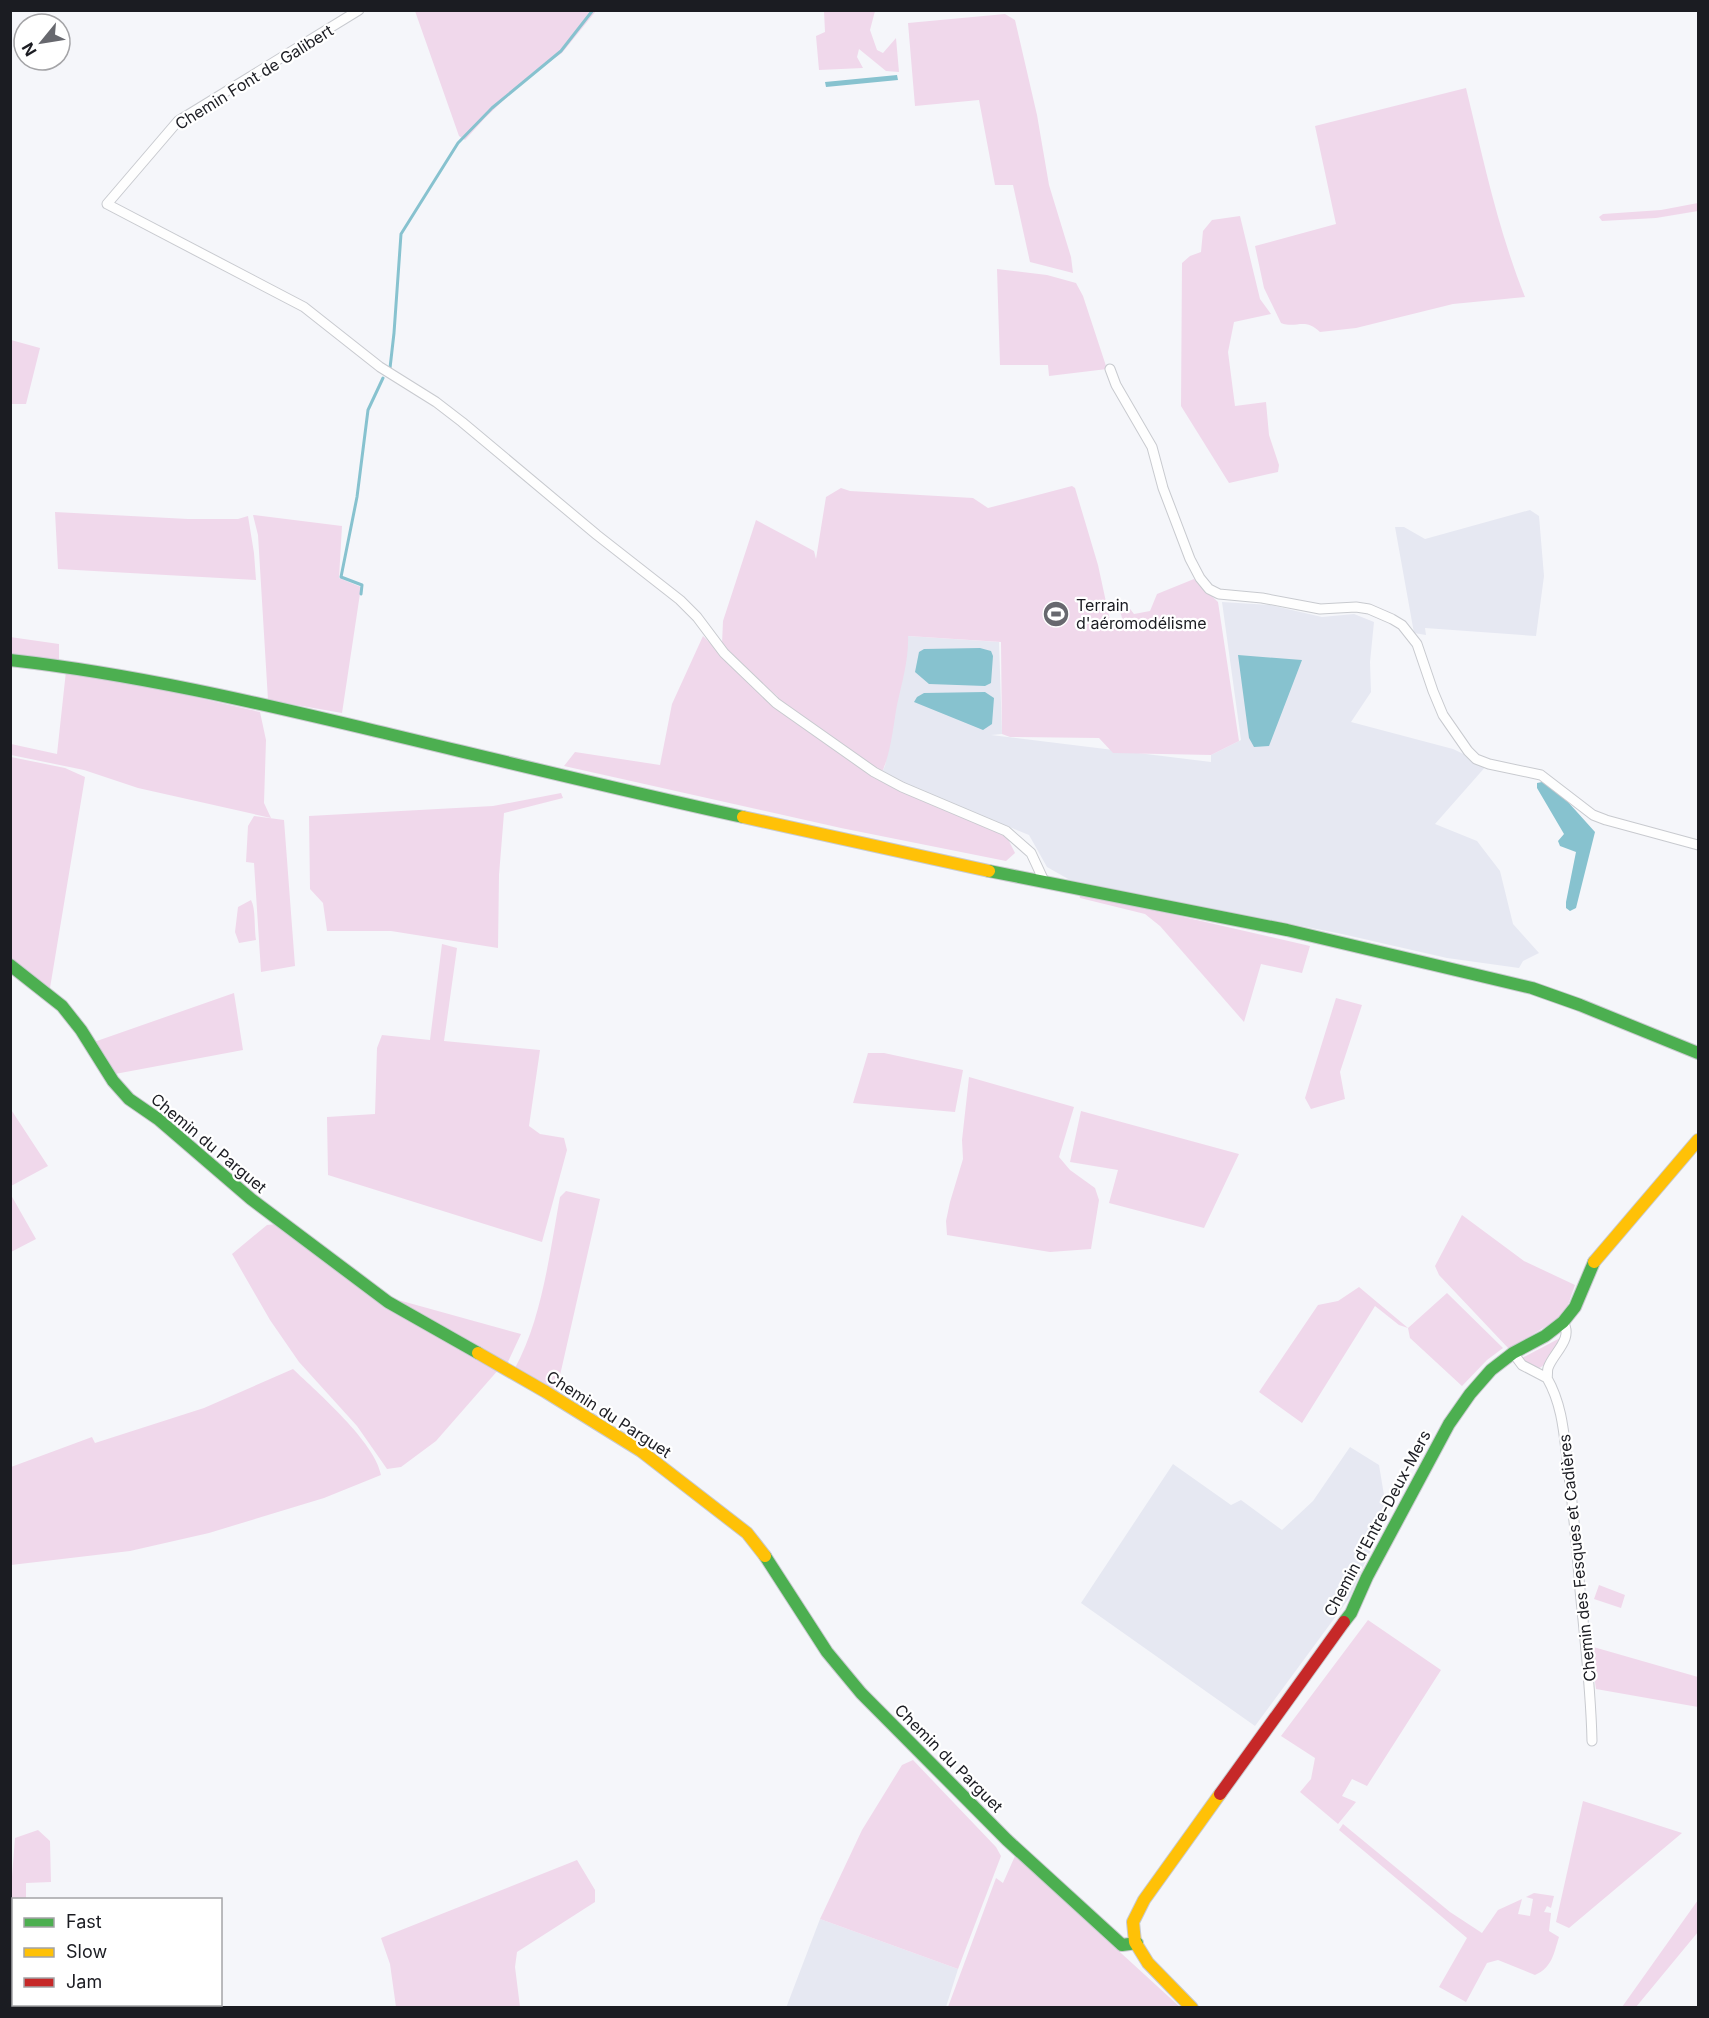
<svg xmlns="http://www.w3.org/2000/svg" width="1709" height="2018" viewBox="0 0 1709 2018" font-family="Inter,sans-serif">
<rect width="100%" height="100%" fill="#f5f6fa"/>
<path fill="#e6e8f2" d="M1530 510 1539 516 1544 576 1536 636 1425 628 1426 635 1414 633 1395 527H1404L1425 539Z
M1222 602 1270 605 1322 617 1354 614 1374 622 1370 662 1371 692 1351 722 1453 749 1487 765 1435 824 1477 841 1500 871 1513 924 1539 953 1523 961 1519 968 1447 958 1342 934 1070 880 1047 867 1029 835 881 774 885 766 907 636 999 642 1002 734 991 735 1211 762V755L1241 740Z
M1350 1447 1379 1465 1387 1513 1350 1597 1255 1726 1081 1603 1173 1464 1231 1505 1241 1500 1282 1530 1313 1501Z
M820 1919 958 1969 946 2007 786 2008Z"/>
<path fill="#f0d8eb" d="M415 11V10L596 11 562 53 531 74 485 118 465 140 459 136Z
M824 11H875L870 30 877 50 883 53 896 38 899 72 886 71 859 49 857 57 863 68 819 70 816 36 825 32Z
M1005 14 1015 20 1037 115 1049 185 1071 257 1073 273 1030 262 1013 185H995L979 100 915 106 908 23Z
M1466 88C1483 158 1498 230 1525 297L1453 304 1356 328 1320 332C1304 317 1297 329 1281 323L1264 288 1255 246 1336 224 1315 126Z
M1698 203V211L1656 218 1602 221 1599 217 1603 214 1661 210Z
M1240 216 1260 299 1271 314 1234 322 1228 352 1235 406 1266 402 1269 435 1279 465 1278 472 1229 483 1181 406 1182 263 1190 256 1201 252 1203 231 1212 220Z
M997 269 1047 275 1076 283 1083 296 1107 369 1049 376 1048 365H1000Z
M11 340 40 348 26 404H11Z
M1072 486 1075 488 1098 565 1111 625 1123 621 1117 602 1124 601 1134 614 1150 611 1157 594 1194 579 1218 602 1239 741 1211 755 1113 753 1099 738 1010 737 1002 734 1001 642 908 636C909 658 902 683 897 705 893 727 891 754 881 774L781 704 777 696 746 670 722 644 723 621 756 520 814 551 816 559 826 497 841 488 850 491 973 498 988 508Z
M55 512 188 519H238L248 516 254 553 256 580 58 569Z
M253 515 342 526 339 578 361 587 342 713 268 700 258 535Z
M703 636 776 707 874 778 945 808 1007 837 1015 853 1006 861 841 828 564 766 575 752 660 765 672 704Z
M10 637 59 644V660L11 654Z
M66 671 98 675 260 712 266 740 264 803 271 818 138 788 84 770 11 755V744L57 754Z
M11 757 65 768 85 777 50 988 11 959Z
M561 793 563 798 504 813 499 875 498 948 391 931H327L323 903 310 889 309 816 493 806Z
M254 816 284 820 295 966 261 972 254 863 246 862 248 826Z
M1079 893 1310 946 1302 973 1261 964 1244 1022 1160 926 1145 914 1080 898Z
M251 900C256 909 254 928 256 940L239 943 235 932 238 907Z
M442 944 457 948 444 1041 540 1050 529 1126 540 1134 564 1138 567 1150 542 1242 328 1175 327 1117 375 1114 377 1048 382 1035 430 1040Z
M234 993 243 1050 115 1074 94 1042Z
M1336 998 1362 1005 1340 1072 1345 1099 1311 1109 1305 1098Z
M868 1053H884L963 1070 955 1112 853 1103Z
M969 1077 1074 1107 1059 1157 1070 1170 1095 1188 1099 1200 1091 1249 1050 1252 947 1235 946 1221 950 1202 963 1159 962 1140Z
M10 1108 48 1166 11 1186H10Z
M1081 1111 1239 1154 1204 1228 1109 1203 1118 1170 1070 1162Z
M566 1191 600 1199 556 1393 515 1368C542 1319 550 1251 560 1197Z
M11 1195 36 1239 11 1252H10Z
M1462 1215 1524 1261 1575 1285 1567 1308 1558 1319 1509 1349 1439 1275 1435 1266Z
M277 1224 499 1369 436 1441 401 1467 387 1469 357 1426 299 1362 270 1320 232 1254 267 1225Z
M1359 1287 1408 1328 1447 1293 1503 1348 1487 1360 1462 1386 1410 1338 1408 1328 1399 1325 1375 1306 1302 1423 1259 1392 1318 1305 1338 1301Z
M391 1298 521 1334 507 1364Z
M1562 1337C1555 1348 1549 1365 1537 1369L1520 1359Z
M293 1369C318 1393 375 1442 381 1475L324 1498 209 1533 130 1551 11 1565V1467L92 1437 95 1443 204 1408Z
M1599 1585 1625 1595 1621 1608 1594 1599Z
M1368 1620 1441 1670 1367 1786 1352 1779 1342 1796 1356 1802 1338 1824 1300 1792 1311 1779 1315 1758 1281 1736Z
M1590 1646 1698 1677V1707L1596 1689Z
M913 1760 996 1847 1001 1856 958 1969 820 1919 862 1830 902 1765Z
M1583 1801 1682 1833 1569 1928 1556 1922Z
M1343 1824 1450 1912 1482 1933 1498 1910 1522 1899 1518 1914 1530 1916 1533 1899 1526 1897 1534 1893 1554 1896 1551 1908 1547 1906 1544 1912 1551 1913 1549 1931 1559 1937C1554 1953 1552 1968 1535 1975L1498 1960 1487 1963 1466 2002 1439 1987 1467 1938 1339 1830Z
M38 1830 50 1841 51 1882 26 1883V1899L14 1900 13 1992H11L10 1902 15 1838Z
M1015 1856 1180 2007H948L996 1878 1003 1883Z
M577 1860 595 1890V1902L517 1952 515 1967 520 2007H396L390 1964 381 1938Z
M1698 1900V1932L1636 2007H1622Z"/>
<path fill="#87c2cf" d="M897 75 898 80 826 87 825 82Z
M980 648 991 651 993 656 991 683 985 686 929 684 915 672 919 652 924 649Z
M1238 655 1302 660 1269 746 1254 747 1249 738Z
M985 692 994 698 992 724 983 730 914 702 917 697 924 693Z
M1542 782 1559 792 1595 832 1576 908 1570 911 1566 908V902L1576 852 1560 846 1558 841 1564 834 1537 788V783Z"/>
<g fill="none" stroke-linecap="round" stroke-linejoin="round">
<path stroke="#87c2cf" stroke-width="3" d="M390 368 394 333 401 234 458 143 492 108 561 51 593 10
M361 594 362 585 341 577 357 497 368 410 383 378"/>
<defs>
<path id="street" d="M359 10 178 121 107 204 304 307 380 367 436 402 462 422 597 535 680 600 697 617 724 653 776 703 874 772 902 787 1006 831 1031 853 1045 883
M1110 369 1116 385 1152 447 1163 488 1190 559 1200 578 1209 589 1219 594 1262 598 1320 609 1356 607 1369 609 1392 619 1402 625 1417 644 1433 691 1443 715 1468 751 1476 759 1489 764 1541 775 1593 815 1606 820 1698 845
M1513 1353 1522 1365 1547 1378C1548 1375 1547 1371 1548 1368 1553 1353 1574 1339 1563 1322
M1547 1378C1563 1406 1564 1436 1568 1467 1573 1508 1577 1549 1580 1590 1585 1641 1591 1690 1592 1741"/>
<path id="fast" d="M10 660C134 674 255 702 376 731 498 760 620 790 743 817
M989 871 1287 930 1532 988 1580 1005 1698 1053
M10 965 62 1006 81 1030 113 1081 129 1099 158 1119 251 1199 388 1302 478 1353
M765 1556 827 1652 861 1693 1007 1840 1122 1945 1137 1943
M1344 1622 1351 1613 1367 1577 1449 1424 1470 1394 1491 1370 1513 1353 1545 1336 1563 1322 1575 1307 1594 1262
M10 2006 20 2008"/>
<path id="slow" d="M743 817 989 871
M1594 1262 1698 1140
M478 1353 546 1392 641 1451 747 1533 765 1556
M1192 2008 1148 1963 1135 1942 1133 1922 1144 1900 1220 1794"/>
<path id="jam" d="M1220 1794 1344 1622"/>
</defs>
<use href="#street" stroke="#c8cacf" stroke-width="11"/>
<use href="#fast" stroke="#c8cacf" stroke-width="14"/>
<use href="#slow" stroke="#c8cacf" stroke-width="14"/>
<use href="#jam" stroke="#c8cacf" stroke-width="14"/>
<use href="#street" stroke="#fefefe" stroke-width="9"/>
<use href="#fast" stroke="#4caf50" stroke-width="12"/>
<use href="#slow" stroke="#ffc107" stroke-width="12"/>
<use href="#jam" stroke="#c62828" stroke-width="12"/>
</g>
<defs>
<symbol id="stadium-disc" viewBox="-11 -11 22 22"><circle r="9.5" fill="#67686e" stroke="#fff"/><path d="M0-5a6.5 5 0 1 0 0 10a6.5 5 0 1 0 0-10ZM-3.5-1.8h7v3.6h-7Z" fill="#fff"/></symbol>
</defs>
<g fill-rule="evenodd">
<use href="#stadium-disc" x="1041" y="599" width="30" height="30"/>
</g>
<g text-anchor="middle" stroke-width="4.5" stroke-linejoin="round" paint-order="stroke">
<g font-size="16" fill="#1b1c22" stroke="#fff">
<text transform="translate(254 77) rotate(-32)" y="6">Chemin Font de Galibert</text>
<text transform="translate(209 1143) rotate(40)" y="6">Chemin du Parguet</text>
<text transform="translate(609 1414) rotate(33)" y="6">Chemin du Parguet</text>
<text transform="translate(1377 1523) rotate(-62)" y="6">Chemin d'Entre-Deux-Mers</text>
<text transform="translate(1577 1558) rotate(-96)" y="6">Chemin des Fesques et Cadières</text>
<text transform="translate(949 1758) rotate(45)" y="6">Chemin du Parguet</text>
</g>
<g font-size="16" fill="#1b1c22" stroke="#fff" text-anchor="start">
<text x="1076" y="611">Terrain<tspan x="1076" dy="18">d'aéromodélisme</tspan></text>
</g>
</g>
<rect width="1709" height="2018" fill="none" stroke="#1b1c22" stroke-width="24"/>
<rect x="12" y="1898" width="210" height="108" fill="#ffffff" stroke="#a4a4a7" stroke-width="1.5"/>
<rect x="24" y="1918" width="30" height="9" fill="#4caf50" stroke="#a4a4a7" stroke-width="1.5"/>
<text x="66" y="1928" font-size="18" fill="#1b1c22">Fast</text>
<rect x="24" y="1948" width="30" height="9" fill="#ffc107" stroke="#a4a4a7" stroke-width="1.5"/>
<text x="66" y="1958" font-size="18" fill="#1b1c22">Slow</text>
<rect x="24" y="1978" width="30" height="9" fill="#c62828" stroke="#a4a4a7" stroke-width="1.5"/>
<text x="66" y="1988" font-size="18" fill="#1b1c22">Jam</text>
<g transform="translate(42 42) rotate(240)"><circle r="28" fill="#ffffff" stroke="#a4a4a7" stroke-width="1.5"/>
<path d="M0-4.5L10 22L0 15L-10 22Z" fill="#67686e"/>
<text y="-9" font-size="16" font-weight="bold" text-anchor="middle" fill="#1b1c22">N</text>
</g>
</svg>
